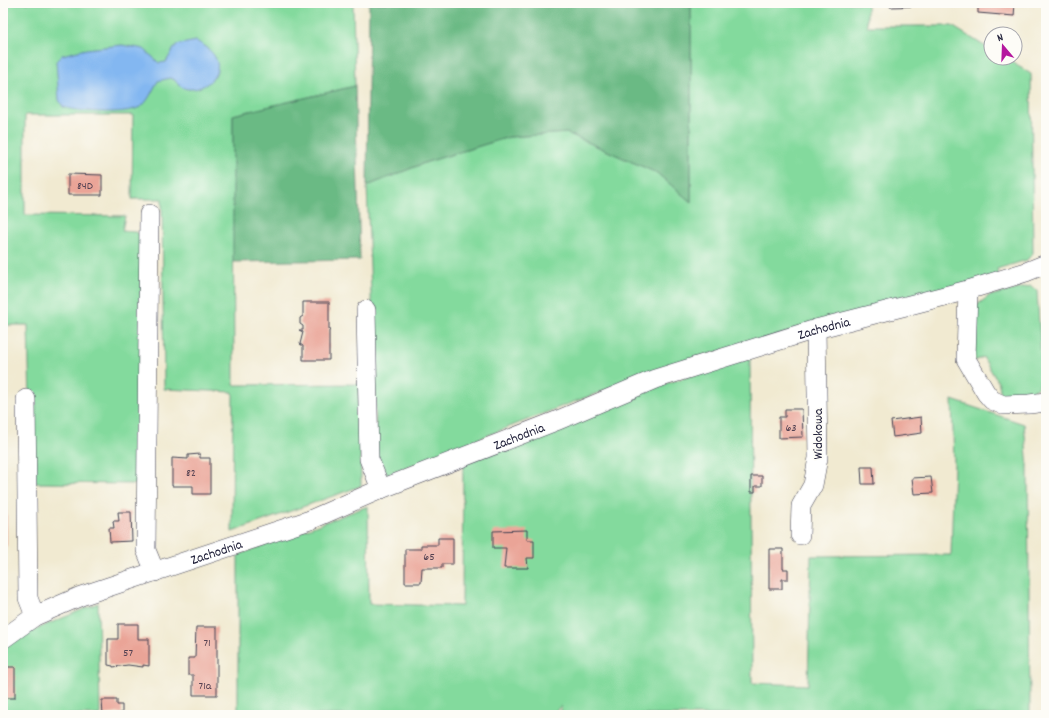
<svg xmlns="http://www.w3.org/2000/svg" width="1049" height="718" viewBox="0 0 1049 718" font-family="Dekko,sans-serif">
<rect width="100%" height="100%" fill="#fdfcf7"/>
<filter id="ink" filterUnits="userSpaceOnUse"><feTurbulence type="fractalNoise" baseFrequency=".025" numOctaves="2"/><feDisplacementMap in="SourceGraphic" scale="8" xChannelSelector="R" yChannelSelector="G"/><feConvolveMatrix kernelMatrix="1 2 1 2 8 2 1 2 1" color-interpolation-filters="sRGB"/></filter>
<filter id="wash" filterUnits="userSpaceOnUse"><feTurbulence type="fractalNoise" baseFrequency=".012" numOctaves="4" result="noise"/><feDisplacementMap in="SourceGraphic" scale="16" xChannelSelector="R" yChannelSelector="G"/><feGaussianBlur stdDeviation="0.9" result="paint"/><feColorMatrix in="noise" values="0 0 0 0 0 0 0 0 0 0 0 0 0 0 0 0 0 1.4 0 .05"/><feComposite in="paint" operator="in"/></filter>
<g filter="url(#wash)">
<rect width="100%" height="100%" fill="#f1ead1"/>
<path fill="#83da9d" stroke="#527e6c" d="M3 3H353L355 86 233 115 234 385 360 384 361 486 232 532 233 392 164 389 162 199H132L133 115H25V215L125 216 122 231 136 232 142 236 139 484 32 483 28 325H3Z
M691 3H867V26H952L991 50V58H1005L1031 74 1033 253 1027 260 997 269 998 275 684 361 555 409 387 475 377 456 367 186 427 162 509 137 567 133 657 173 691 202Z
M1031 286 1037 291 1042 375 1038 388 1022 396H1001L999 384 983 357 975 361 973 314 977 305 989 296Z
M750 358 752 683 808 685 811 556 951 555 954 464 952 400 1024 424 1028 467 1030 715H561V706L551 715H238V555L368 506 369 604 462 606 463 462 657 386Z
M98 603 100 715H3V643Z"/>
<path fill="#6aba84" stroke="#466e60" d="M372 3H691V202L657 173 567 133 509 137 427 162 367 186 369 4Z
M355 86 360 260 233 262V115Z"/>
<path fill="#83b7f1" stroke="#526c96" d="M196 41C249 68 189 107 175 80L170 78 158 81C153 89 150 98 143 105 131 116 78 112 63 107L59 100 56 61 62 55 86 49 122 45 144 49 159 63 166 62 176 45Z"/>
<g id="blocks">
<path fill="#eaa497" d="M890 3H925V6L890 7Z
M978 3H1015L1014 16 978 13Z
M68 174 102 175V195H68Z
M303 302H329V330H331L329 331V360H303V346L300 344 303 332 299 330H303V326L300 324V318L303 316Z
M785 409H802L803 437 779 438V417H785Z
M921 417 922 433 893 437 891 421Z
M200 454V458H210V494H193V486H172V458L188 459V455Z
M861 467H873L874 484H862Z
M751 476H762V486H755V492H751Z
M931 477 933 493 914 494 912 478Z
M3 511H7V546H3Z
M118 512H131L132 541 110 542 109 528H114L113 521H119Z
M527 530V540H534V558H527L528 568H504L506 548H493V531Z
M438 538H453V564H442V568H422L421 583H405V549H421V545H438Z
M769 549H783V569H788V579H782V589H769Z
M118 624H138V639H149V666L143 665V667L128 665 113 667V666L108 665V639H118Z
M196 627H217V695H193V675H188V658H195Z
M3 667H15V698H3Z
M102 700H117V705H122V713L103 715Z"/>
</g>
</g>
<g filter="url(#ink)">
<use href="#blocks" fill-opacity="0" stroke="#414052" stroke-width="1"/>
<g fill="none" stroke-linecap="round" stroke-linejoin="round">
<defs>
<g id="minor">
<path d="M149 214 146 550 155 572"/>
<path d="M968 290 966 359 986 393 992 400 1003 405 1029 404 1046 402"/>
<path d="M366 310 369 459 381 489"/>
<path d="M26 399 28 598 35 616"/>
<path d="M800 535 801 506 813 485 818 458 816 329"/>
<path id="s1" d="M3 639 35 616 81 596 310 520 381 489 556 421 655 379 816 329 968 290 1026 272 1046 264"/>
</g>
</defs>
<use href="#minor" stroke="#414052" stroke-width="20"/>
<use href="#minor" stroke="#fff" stroke-width="19"/>
</g>
</g>
<g text-anchor="middle" stroke-width="3" stroke-linejoin="round" paint-order="stroke">
<g font-size="12" fill="#544252">
<text x="85" y="189">84D</text>
<text x="791" y="431">63</text>
<text x="191" y="476">82</text>
<text x="429" y="560">65</text>
<text x="207" y="646">71</text>
<text x="128" y="656">57</text>
<text x="205" y="689">71a</text>
</g>
<g font-size="14" fill="#22223b" stroke="#fdfcf7">
<text dy="5" stroke="none"><textPath href="#s1" startOffset="880">Zachodnia</textPath></text>
<text transform="translate(817 434) rotate(-90)" y="5">Widokowa</text>
<text dy="5" stroke="none"><textPath href="#s1" startOffset="556">Zachodnia</textPath></text>
<text dy="5" stroke="none"><textPath href="#s1" startOffset="232">Zachodnia</textPath></text>
</g>
</g>
<rect width="1049" height="718" fill="none" stroke="#fdfcf7" stroke-width="16"/>
<g transform="translate(1003 46) rotate(341)"><circle r="19" fill="#fdfcf7" stroke="#a5a5ac"/>
<path d="M0-3L7 15L0 10L-7 15Z" fill="#b5179e"/>
<text y="-6" font-size="11" font-weight="bold" text-anchor="middle" fill="#22223b">N</text>
</g>
</svg>
